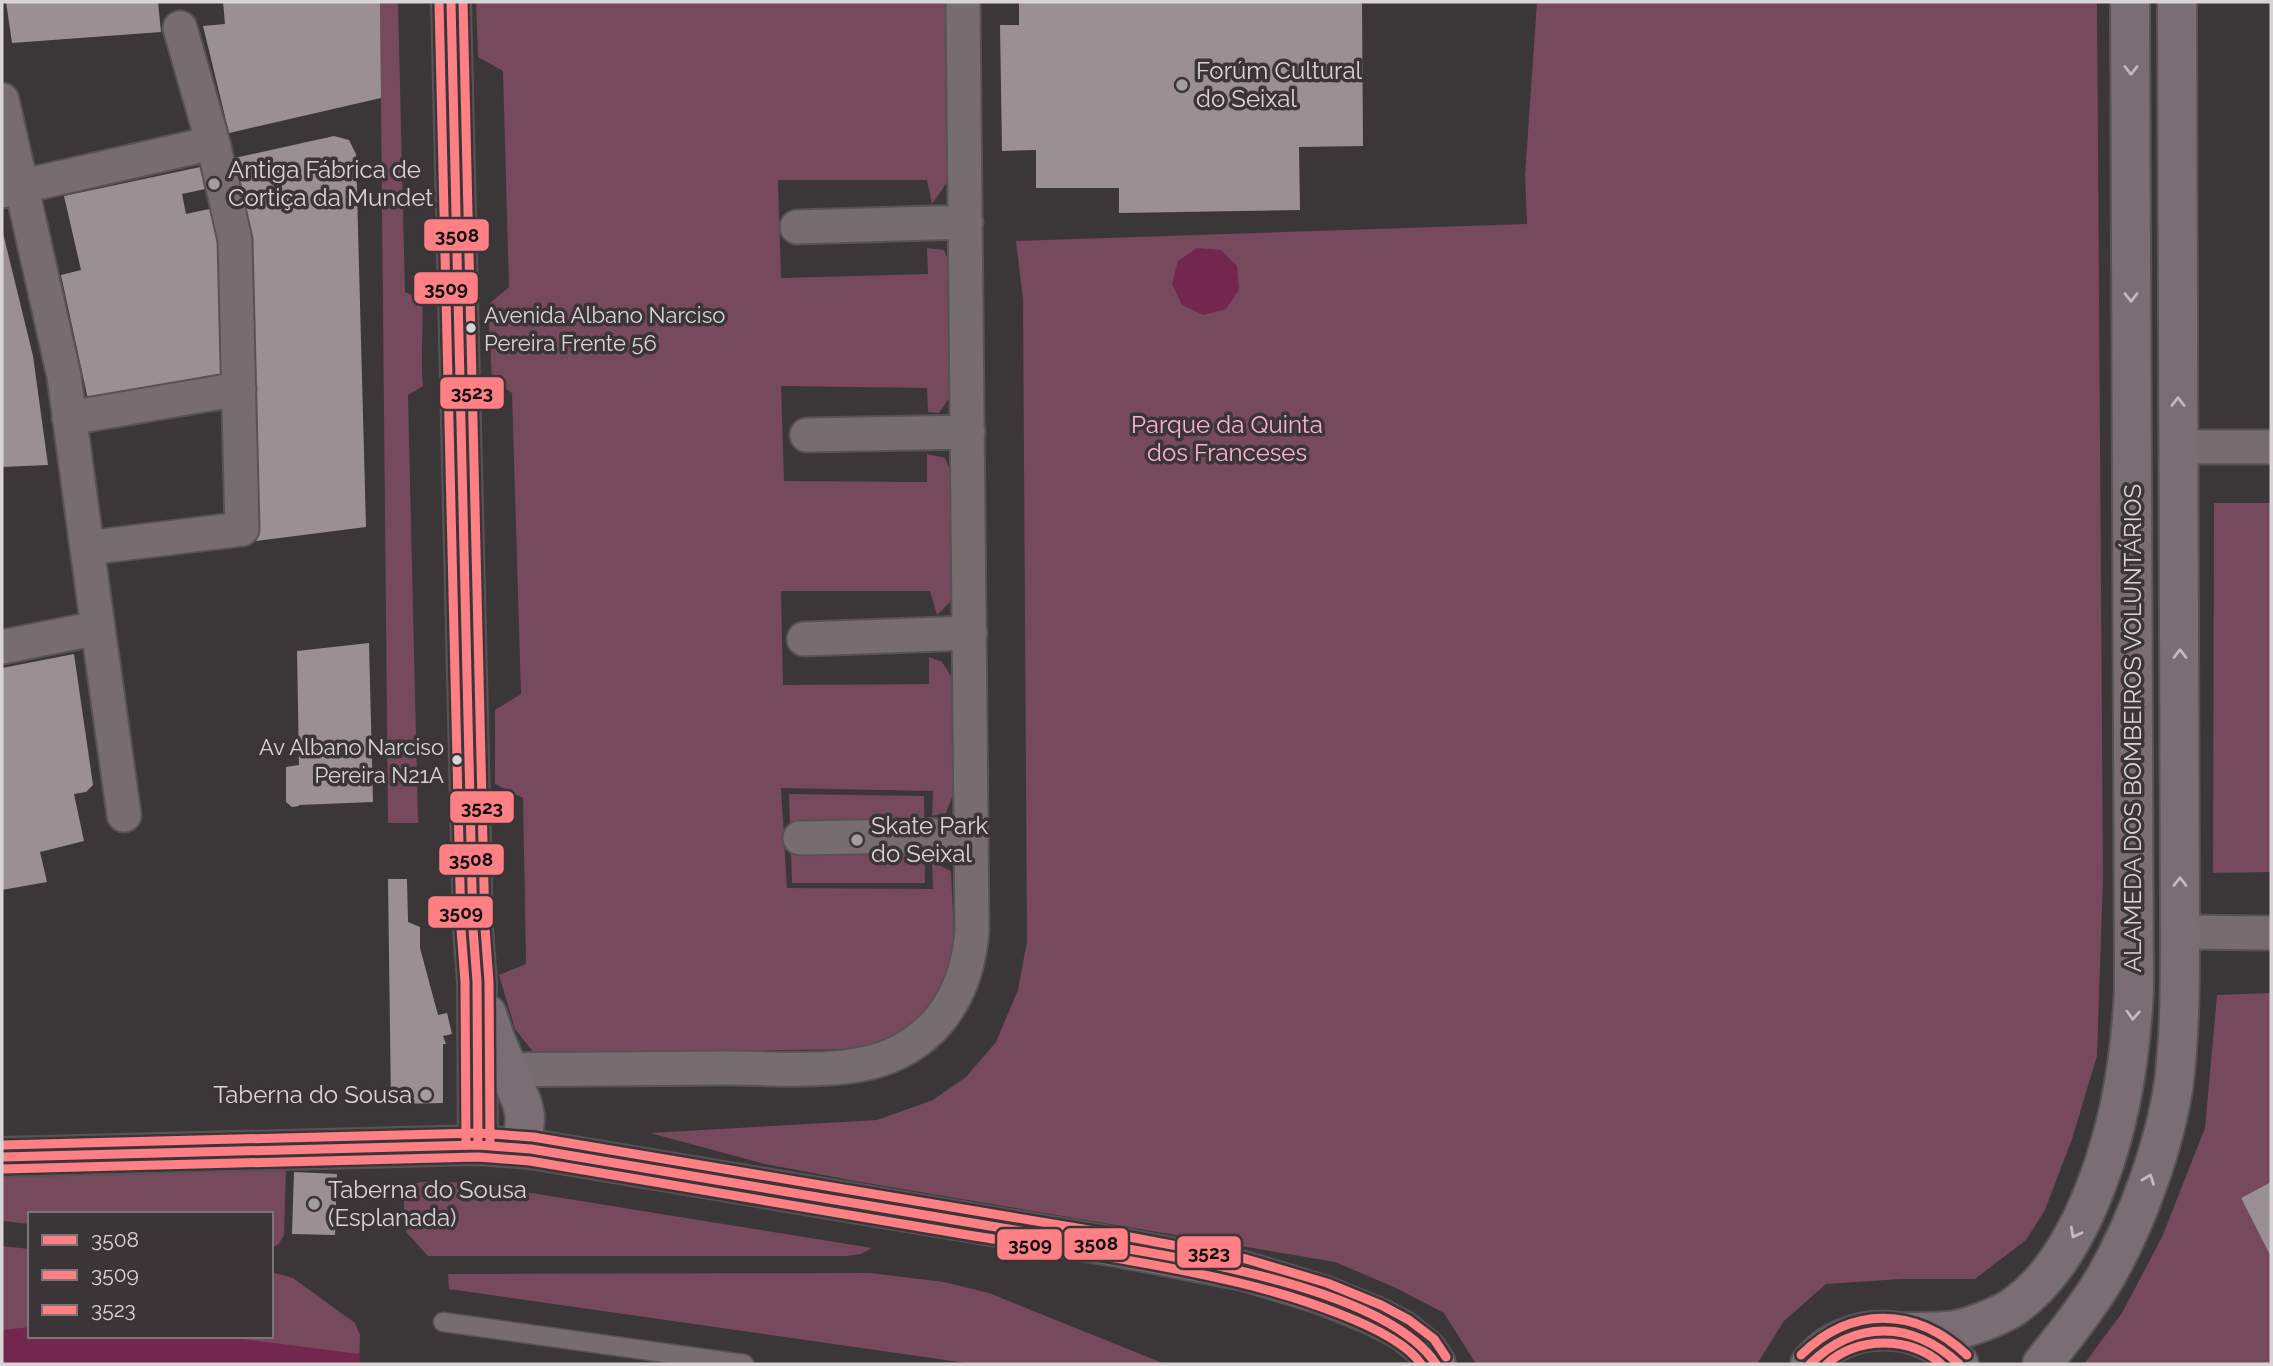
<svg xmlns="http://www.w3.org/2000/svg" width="2273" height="1366" viewBox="0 0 2273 1366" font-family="Raleway,sans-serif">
<rect width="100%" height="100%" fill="#3b3638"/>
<path fill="#76495c" d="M380 2H398L405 292 422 299C424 328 420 357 423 386L408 395 418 823H388Z
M476 2H947L948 181 932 204 927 180H778L781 278 928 274 927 248 944 250 950 265V397L939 413 928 412 927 388 781 386 784 481 927 482V454L945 458 953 477V599L937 615 930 591H781L783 685 929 684V657L942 662 951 676 954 792 946 813 932 816 933 791 781 788 787 888 933 889 932 862 951 871 954 937 951 973 919 1022 866 1049 534 1053 515 1029 499 975 526 964 523 798 495 784V710L521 694 512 393 492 380 488 305 509 287 503 71 478 57Z
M1537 2H2097L2103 879 2097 1056 2072 1139 2045 1210 2026 1240 1975 1279H1901L1826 1284 1784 1321 1757 1364H1476L1444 1313 1396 1288 1335 1262 855 1181 765 1164 650 1133 877 1120 933 1100 966 1077 996 1042 1018 990 1027 941 1023 299 1016 241 1527 224 1525 175Z
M2214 503H2271V872L2213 873Z
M789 794 924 796 925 883H792Z
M2271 993V1182L2241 1198 2271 1257V1364H2084L2122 1313 2162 1237 2205 1128 2217 995Z
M286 1166 284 1235 278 1245 272 1247 271 1214H30V1224L2 1221V1174Z
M420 1182H451L482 1185 872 1248 861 1254 847 1256H428L407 1233 404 1225V1191L408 1186Z
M2 1246 30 1249V1336H271V1272L293 1278 355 1323 360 1335 359 1364H2Z
M870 1273 944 1282 989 1293 1165 1364H973L449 1289 448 1274Z"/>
<path fill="#73274e" d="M1197 248 1221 250 1237 266 1239 290 1226 309 1203 315 1182 305 1172 284 1178 261Z
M30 1327V1336H220L359 1354V1364H2V1330Z"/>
<path fill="#9a9094" d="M6 2H158L161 32 12 43Z
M223 2H380L381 98 229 133 203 26 225 24Z
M1019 2H1362L1363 146 1299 147 1300 210 1119 213V188H1036V150L1002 151 1000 25H1019Z
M334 136 349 140 356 154 366 527 256 541 248 244 230 159Z
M205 166 210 188 182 194 186 214 214 208 222 239 226 386 89 404 61 275 81 270 64 196Z
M2 229 33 356 48 465 2 467Z
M369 643 373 802 299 805V806L292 807 286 802V767L299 765 297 651Z
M74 654 93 785 86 792 74 794 84 841 40 852 47 882 2 890V668Z
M388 879H407L408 922 420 927V948L438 1015 447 1013 452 1034 443 1036 446 1044H443V1103L391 1104Z
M294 1172 337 1174 335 1235 292 1234Z
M2271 1182V1257L2241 1198Z"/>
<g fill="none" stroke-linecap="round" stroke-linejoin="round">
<defs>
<path id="lane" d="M443 1322 744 1364"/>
<path id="street" d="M2 100 64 376 87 548 242 529 235 240 213 143
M2 191 213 143 180 28
M797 227 966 222
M69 418 239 389
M807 435 968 432
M2178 447H2271
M98 628 124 815
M804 639 970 633
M2 647 98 628 87 548
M800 838 972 835
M2180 932 2271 933
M484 1070C565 1069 646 1068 728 1068 778 1068 844 1075 890 1056 944 1033 968 985 972 930L963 2"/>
<path id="secondary" d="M451 2 473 929 477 982 478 1145
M487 1014 495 1038 522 1103 525 1116 523 1148
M2 1157 478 1145 531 1149 1117 1247 1244 1271 1323 1295 1375 1316 1402 1330 1426 1349 1436 1364
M1904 1332C1919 1332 1933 1332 1947 1331 1965 1330 1997 1317 2012 1308 2045 1285 2066 1252 2083 1217 2117 1144 2130 1069 2134 989L2130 2
M2042 1364C2064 1337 2087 1308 2105 1278 2137 1222 2165 1145 2174 1082 2180 1032 2180 982 2180 932L2177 2"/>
<path id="primary" d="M1810 1364C1845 1319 1923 1320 1959 1364"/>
</defs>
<use href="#lane" stroke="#575355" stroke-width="21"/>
<use href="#street" stroke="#575355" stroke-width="37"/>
<use href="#secondary" stroke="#575355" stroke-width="42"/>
<use href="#primary" stroke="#575355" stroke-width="42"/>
<use href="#lane" stroke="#776c70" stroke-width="18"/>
<use href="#street" stroke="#776c70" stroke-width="33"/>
<use href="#secondary" stroke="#7a6d73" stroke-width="38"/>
<use href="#primary" stroke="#776c71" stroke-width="38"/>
<defs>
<path id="bus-1" d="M451 2 473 929 477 982 478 1145
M2 1157 478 1145 531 1149C654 1170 778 1190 901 1211 959 1221 1016 1230 1073 1240 1164 1255 1384 1285 1436 1364
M1810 1364C1856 1319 1913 1321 1959 1364"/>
<path id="bus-2" d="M439 2 461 929 465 982 466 1145
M2 1169 478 1157 530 1161C678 1186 826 1211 974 1236 1063 1250 1153 1262 1240 1283 1286 1294 1396 1326 1421 1364
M1827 1364C1856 1336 1912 1336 1941 1364"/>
<path id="bus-3" d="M463 2 485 928 489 982 490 1145
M2 1145 478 1133 533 1137 1119 1235 1246 1259 1327 1283 1381 1305 1409 1320 1434 1339 1446 1357
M1801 1355C1852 1305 1916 1307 1967 1355"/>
</defs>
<use href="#bus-1" stroke="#3c3538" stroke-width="14"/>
<use href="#bus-2" stroke="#3c3538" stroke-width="14"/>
<use href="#bus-3" stroke="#3c3538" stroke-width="14"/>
<use href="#bus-1" stroke="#ff8084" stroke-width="9"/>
<use href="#bus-2" stroke="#ff8084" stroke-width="9"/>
<use href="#bus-3" stroke="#ff8084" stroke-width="9"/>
</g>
<defs><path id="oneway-chevron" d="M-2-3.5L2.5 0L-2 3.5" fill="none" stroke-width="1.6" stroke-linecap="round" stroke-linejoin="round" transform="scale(1.75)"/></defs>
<g stroke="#c1bbbe">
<use href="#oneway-chevron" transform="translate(2131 70) rotate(90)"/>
<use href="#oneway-chevron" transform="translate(2131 297) rotate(90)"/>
<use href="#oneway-chevron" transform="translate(2178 402) rotate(-90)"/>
<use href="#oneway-chevron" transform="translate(2180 654) rotate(-90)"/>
<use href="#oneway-chevron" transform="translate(2180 882) rotate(-90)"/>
<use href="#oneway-chevron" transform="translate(2133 1015) rotate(93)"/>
<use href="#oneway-chevron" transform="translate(2149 1179) rotate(-69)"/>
<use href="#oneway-chevron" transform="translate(2075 1233) rotate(118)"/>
</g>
<g fill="#a29d9f" stroke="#3c3538" stroke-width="2.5">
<circle cx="1182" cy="85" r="7"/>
<circle cx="214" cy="184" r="7"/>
<circle cx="857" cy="840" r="7"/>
<circle cx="426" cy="1095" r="7"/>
<circle cx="314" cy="1204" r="7"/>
</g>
<g fill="#d9d5d7" stroke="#3c3538" stroke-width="2.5">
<circle cx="471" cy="328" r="6"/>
<circle cx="457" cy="760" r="6"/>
</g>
<g text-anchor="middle" stroke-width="7" stroke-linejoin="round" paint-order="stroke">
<g font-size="22" fill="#d9d5d7" stroke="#3c3538" text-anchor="start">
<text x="484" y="323">Avenida Albano Narciso<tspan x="484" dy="28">Pereira Frente 56</tspan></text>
<text x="444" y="755" text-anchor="end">Av Albano Narciso<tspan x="444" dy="28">Pereira N21A</tspan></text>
</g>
<g font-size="24" fill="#d9d5d7" stroke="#3c3538" text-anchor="start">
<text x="1196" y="79">Forúm Cultural<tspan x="1196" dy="28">do Seixal</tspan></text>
<text x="228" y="178">Antiga Fábrica de<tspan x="228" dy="28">Cortiça da Mundet</tspan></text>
<text x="871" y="834">Skate Park<tspan x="871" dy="28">do Seixal</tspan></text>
<text x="412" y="1103" text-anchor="end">Taberna do Sousa</text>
<text x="328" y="1198">Taberna do Sousa<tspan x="328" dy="28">(Esplanada)</tspan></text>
</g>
<g font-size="24" fill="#fcb3d1" stroke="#3c3538">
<text x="1227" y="433">Parque da Quinta<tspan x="1227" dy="28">dos Franceses</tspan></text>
</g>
<g font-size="24" fill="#d9d5d7" stroke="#3c3538">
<text transform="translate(2133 728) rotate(-90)" y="8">ALAMEDA DOS BOMBEIROS VOLUNTÁRIOS</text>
</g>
</g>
<g stroke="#3c3538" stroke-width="2.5">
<rect x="423" y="218" width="67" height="34" rx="7" fill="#ff8084"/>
<rect x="413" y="271" width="66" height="34" rx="7" fill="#ff8084"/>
<rect x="439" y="376" width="66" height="34" rx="7" fill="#ff8084"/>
<rect x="449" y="790" width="66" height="34" rx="7" fill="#ff8084"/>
<rect x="438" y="843" width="67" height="33" rx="7" fill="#ff8084"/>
<rect x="427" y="895" width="67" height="34" rx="7" fill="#ff8084"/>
<rect x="1063" y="1227" width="66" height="34" rx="7" fill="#ff8084"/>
<rect x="996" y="1228" width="67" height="33" rx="7" fill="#ff8084"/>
<rect x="1176" y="1235" width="66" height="34" rx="7" fill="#ff8084"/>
</g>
<g font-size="19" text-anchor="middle" font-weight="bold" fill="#111">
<text x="457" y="242">3508</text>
<text x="446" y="295">3509</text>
<text x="472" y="399">3523</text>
<text x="482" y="814">3523</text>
<text x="471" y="866">3508</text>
<text x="461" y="919">3509</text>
<text x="1096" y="1250">3508</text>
<text x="1030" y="1251">3509</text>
<text x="1209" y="1259">3523</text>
</g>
<rect width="2273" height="1366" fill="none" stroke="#d9d5d7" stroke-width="7"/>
<rect x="28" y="1212" width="245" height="126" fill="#3c3538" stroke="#7b7578" stroke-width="2"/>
<rect x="42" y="1235" width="35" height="10" fill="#ff8084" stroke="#7b7578" stroke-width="2"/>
<text x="91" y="1247" font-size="21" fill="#d9d5d7">3508</text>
<rect x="42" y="1270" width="35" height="10" fill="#ff8084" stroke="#7b7578" stroke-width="2"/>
<text x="91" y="1282" font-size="21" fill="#d9d5d7">3509</text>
<rect x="42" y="1305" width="35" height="10" fill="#ff8084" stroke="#7b7578" stroke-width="2"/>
<text x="91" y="1317" font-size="21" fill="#d9d5d7">3523</text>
</svg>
